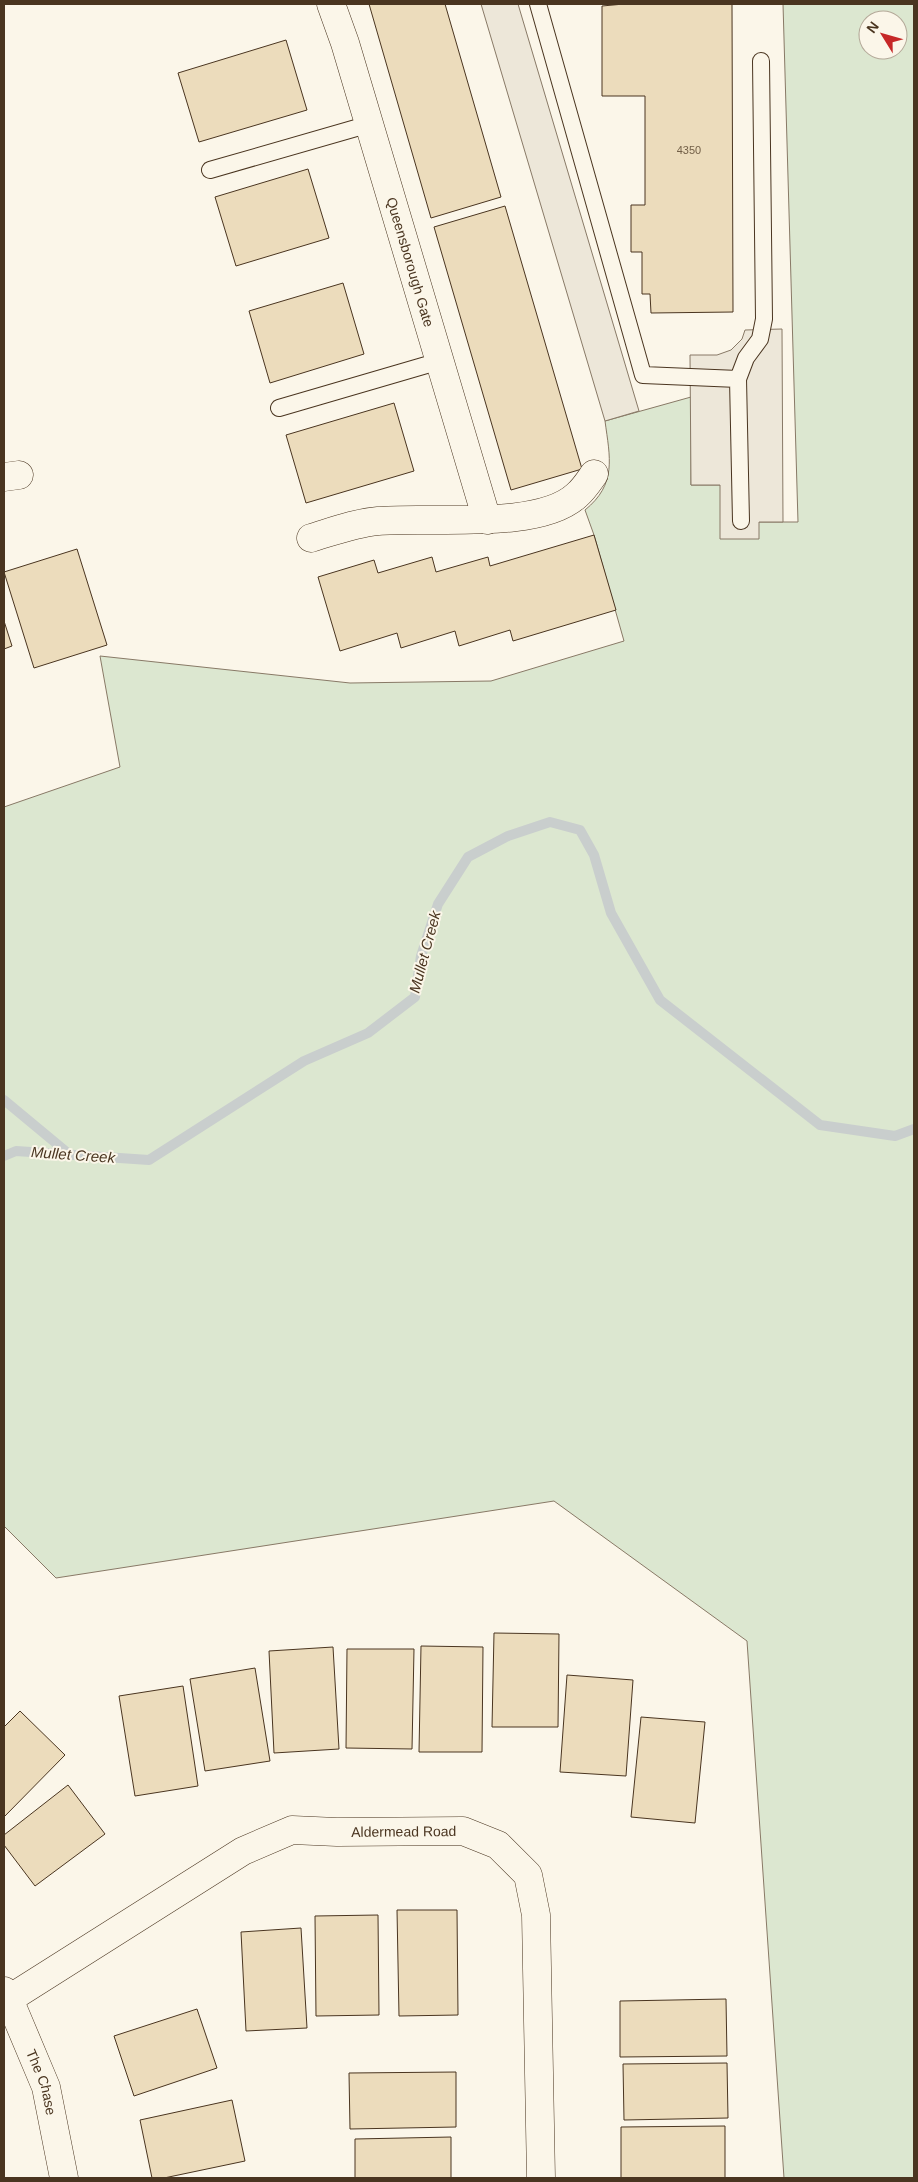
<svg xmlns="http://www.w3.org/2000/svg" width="918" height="2182" viewBox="0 0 918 2182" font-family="Arial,sans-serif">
<rect width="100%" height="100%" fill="#fbf6e9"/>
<path fill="#dce7d0" stroke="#887966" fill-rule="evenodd" d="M783 4H914V2178H784L747 1641 554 1501 56 1578 4 1526V807L120 767 100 656 350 683 491 681 624 641 594 535 585 510C617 484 610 458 605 421L691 397V485H720L758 522H798ZM868 20H898V50H868Z"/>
<path fill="#ede7d9" stroke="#887966" d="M481 4H518L639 411 605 421Z
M782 329 783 522H759V539H720V485H691L690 355H717L731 350 742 339 745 330Z"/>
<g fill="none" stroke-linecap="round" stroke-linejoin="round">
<path stroke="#c9cecd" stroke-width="10" d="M4 1100 69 1154
M4 1156 16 1151 149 1160 304 1061 368 1033 415 997 421 956 438 904 468 857 508 836 550 822 580 830 594 855 611 913 660 1000 820 1125 895 1136 914 1129"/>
</g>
<path fill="#ecdcbc" stroke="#4a3520" d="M369 4H445L501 197 431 218Z
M624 4H732L733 312 651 313 650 294H642V252H631V205H645V96H602V6Z
M286 40 307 110 199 142 178 73Z
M308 169 329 238 236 266 215 197Z
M505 206 582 469 511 490 434 227Z
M343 283 364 354 270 383 249 311Z
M394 403 414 471 306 503 286 435Z
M594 535 616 610 513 641 510 630 459 646 455 631 401 648 397 633 340 651 318 577 374 560 378 573 432 557 436 572 488 557 490 566Z
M77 549 107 645 34 668 4 572Z
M4 621 12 646 4 649Z
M494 1633 559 1634 558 1727H492Z
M421 1646 483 1647 482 1752H419Z
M333 1647 339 1749 274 1753 269 1651Z
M347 1649H414L412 1749 346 1748Z
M255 1668 270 1761 205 1771 190 1679Z
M567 1675 633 1680 626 1776 560 1772Z
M183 1686 198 1786 135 1796 119 1696Z
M20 1711 65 1755 4 1817V1727Z
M641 1717 705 1722 695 1823 631 1817Z
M68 1785 105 1834 35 1886 4 1845V1835Z
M397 1910H457L458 2015 399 2016Z
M378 1915 379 2015 316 2016 315 1916Z
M301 1928 307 2028 246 2031 241 1932Z
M726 1999 727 2056 620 2057V2001Z
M197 2009 217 2068 134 2096 114 2036Z
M727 2063 728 2118 624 2120 623 2064Z
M456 2072V2127L350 2129 349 2073Z
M232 2100 245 2161 164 2178H152L140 2120Z
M725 2126V2178H621V2127Z
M451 2137V2178H355V2139Z"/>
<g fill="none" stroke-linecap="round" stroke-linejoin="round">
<defs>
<path id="lane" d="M538 4 643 375 738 379
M210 170 370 124
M279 408 440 361
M741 521 738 379 746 358 760 339 764 319 761 61"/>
<g id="street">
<path id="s1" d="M331 4 345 43 487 520"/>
<path d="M4 477 19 475"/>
<path d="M311 538C334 531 355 523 378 521 429 516 539 531 577 495 584 489 589 481 594 474"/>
<path id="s2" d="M9 1999 243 1851 292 1830 337 1832 463 1831 498 1845 528 1875 536 1915 541 2178"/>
</g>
<g id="secondary">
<path id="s3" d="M4 1991 9 1999 46 2087 64 2178"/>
</g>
</defs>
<use href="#lane" stroke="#4a3520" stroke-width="18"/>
<use href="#street" stroke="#4a3520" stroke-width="29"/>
<use href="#secondary" stroke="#4a3520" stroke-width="29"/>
<use href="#lane" stroke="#fbf6e9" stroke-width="16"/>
<use href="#street" stroke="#fbf6e9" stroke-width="28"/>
<use href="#secondary" stroke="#fbf6e9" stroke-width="28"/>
</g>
<g text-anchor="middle" stroke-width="4" stroke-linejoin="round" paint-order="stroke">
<g font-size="11" fill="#725f47">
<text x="689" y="154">4350</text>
</g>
<g font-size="14" fill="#4a3520" stroke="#fbf6e9">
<text dy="5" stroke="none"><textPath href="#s1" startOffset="270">Queensborough Gate</textPath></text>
<text dy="5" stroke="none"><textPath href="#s2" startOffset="442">Aldermead Road</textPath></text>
<text dy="5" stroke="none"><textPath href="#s3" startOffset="99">The Chase</textPath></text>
</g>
<g font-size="15" font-style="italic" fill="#4a3520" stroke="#fbf6e9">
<text transform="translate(425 952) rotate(-75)" y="5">Mullet Creek</text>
<text transform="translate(73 1155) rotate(4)" y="5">Mullet Creek</text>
</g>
</g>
<rect width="918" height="2182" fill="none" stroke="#4a3520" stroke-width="10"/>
<g transform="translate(883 35) rotate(307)"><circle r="24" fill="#fbf6e9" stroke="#b4a999"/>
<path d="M0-4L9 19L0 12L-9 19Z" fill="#c62828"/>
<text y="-8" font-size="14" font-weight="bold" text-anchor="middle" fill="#4a3520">N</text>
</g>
</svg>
